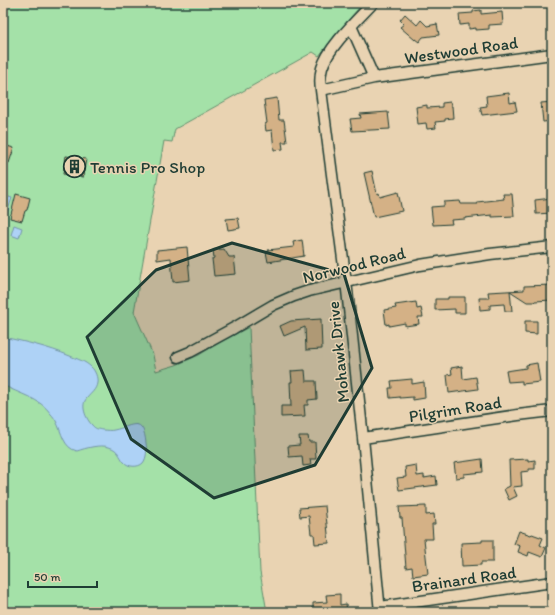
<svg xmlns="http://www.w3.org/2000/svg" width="555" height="615" viewBox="0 0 555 615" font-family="Itim,sans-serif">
<rect width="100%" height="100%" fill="#e9d3b2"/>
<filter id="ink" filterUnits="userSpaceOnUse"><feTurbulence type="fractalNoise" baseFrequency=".025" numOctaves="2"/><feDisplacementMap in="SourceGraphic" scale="8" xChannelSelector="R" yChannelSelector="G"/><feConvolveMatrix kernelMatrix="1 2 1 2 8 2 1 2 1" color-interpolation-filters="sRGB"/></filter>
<g filter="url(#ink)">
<path fill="#a4e1a8" stroke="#628f6e" d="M3 3H363L333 38 319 56 313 52 175 129 172 142 164 141 134 312 153 355 156 371 176 365 199 355 220 342 249 327 260 572 267 612H3Z"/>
<path fill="#aed2f6" stroke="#7596a8" d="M3 195 12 198 3 225Z
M14 225 22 228 19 238 11 235Z
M3 337C26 342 48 347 70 356 77 359 85 361 91 367 95 370 98 378 97 383 96 390 91 393 87 398 80 405 86 419 92 425 95 429 98 429 102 430 106 430 111 431 114 430 133 426 143 415 146 443 147 449 147 458 143 463 138 468 128 467 124 462 119 456 119 450 109 447 100 444 86 448 77 451 63 448 62 432 56 421 55 419 53 416 51 414 40 398 19 394 3 385Z"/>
<path fill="#d4b186" stroke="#1f3d34" d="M481 10V14L502 12 503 24 489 25V29L476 30V28L469 29V24L460 25 459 14 473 13V11Z
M405 14 417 25 421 20 427 26 437 24 439 35 423 37 419 42 415 39V40L400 27 404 24 400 20Z
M509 93 510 103 515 102 517 111 482 115 480 107 487 106 486 96Z
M277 98 279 120H284L287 142H282L283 149 274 150 272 130 266 131 265 124 267 123 264 100Z
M450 102 451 106H452L453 118 445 119V121L435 122 436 128 427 129 426 123 418 124 416 107 427 105V108L442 107V103Z
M552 102V121L543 122 541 103Z
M388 112 390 129 352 131 350 119 361 118 360 114Z
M3 145 14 148 9 163 3 161Z
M66 156 86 159 83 177 63 174Z
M372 171 377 194 379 193 380 197 398 192 402 211 374 217 364 173Z
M16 194 30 198 27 210 25 211 22 221 10 218Z
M503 194H512L514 216 492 217V215L465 218V219L451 220 452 224 433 225 431 207 444 206V202L460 201 461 204H478L477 202 504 199Z
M552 198V213L536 214 535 200Z
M238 218 240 228 228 230 226 219Z
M302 240 304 256 268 262 266 252H269L268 250 294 247 293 242Z
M187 247 190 280 173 282 171 258 157 260V250Z
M224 249 229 257H234L236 274 214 276 212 259 214 258 213 250Z
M552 285V300L535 301 534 302H527L510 291 512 311H505L504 304 490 305V309L480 310 479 298H489L488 292 524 290V286Z
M448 297H465V313H455V309L435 310V299H448Z
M416 302 417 309 421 308 423 317H418L419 324 405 326V323L389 326V324L386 325 384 310 396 308 395 305Z
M321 319V321L322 349 306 350 305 327 284 336 280 326 291 321Z
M525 321H537V334L525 333Z
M537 363 540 382 522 384V381L508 382 506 371 526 368V365Z
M462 366 463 379 476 377 478 389 449 393 447 375 452 374 451 368Z
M305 370 306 381H316L317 399 308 400V405H304L305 416 281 417V406H291L290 382H292L291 371Z
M412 379V384L424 382 425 398 413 400V397L400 398V397L390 398 389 388H392L391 381Z
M299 436H308L309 442H315L316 459H310L311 465 303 466 302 456 289 457 288 446 300 445Z
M482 459 483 472 464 474V477L456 478 454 463Z
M528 459V461L535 460V469H529V471L521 472 522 486 513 487 517 496 509 500 504 489 510 486 509 460Z
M416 465 417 476 424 475V478L436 476 437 485 399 490 397 478 406 477 405 467Z
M325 506 329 543 315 544 314 534H311L309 516 300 517 299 508Z
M426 506V515L434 514 435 524H432L433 539H424L428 574 413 576 412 567 406 568 402 518H400L399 507Z
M519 531 531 535 532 534 543 538 540 545 546 548 542 557 529 552 528 556 518 552 520 546 514 544Z
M482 540H493V562H481V565L462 566 461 543 482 542Z
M340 594V605L346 604 347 612H313V603L327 602 326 595Z"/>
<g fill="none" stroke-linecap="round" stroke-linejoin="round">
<defs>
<path id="minor" d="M373 3C358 19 328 47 322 68 320 75 320 83 321 90L347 290 363 438 380 612
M351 26 374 78
M321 90 374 78 552 54
M178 357 190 352 234 328 273 305 294 296 309 291 420 265 490 254 552 247
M363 438 518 415 552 411
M380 607 552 582"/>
</defs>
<use href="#minor" stroke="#1f3d34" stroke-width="13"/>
<use href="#minor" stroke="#e9d3b2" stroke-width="10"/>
</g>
</g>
<path fill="#1f3d34" fill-opacity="0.2" stroke="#1f3d34" stroke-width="3" stroke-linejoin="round" d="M232 243 344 274 372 368 315 465 214 498 131 439 87 337 156 270Z"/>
<defs>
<symbol id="building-ring" viewBox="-11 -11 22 22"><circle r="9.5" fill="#e9d3b2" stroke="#1f3d34" stroke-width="1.5"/><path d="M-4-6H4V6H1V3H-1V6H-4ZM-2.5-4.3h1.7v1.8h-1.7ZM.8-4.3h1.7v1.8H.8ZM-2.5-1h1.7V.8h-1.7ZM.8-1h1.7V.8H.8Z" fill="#1f3d34"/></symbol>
</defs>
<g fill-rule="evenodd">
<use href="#building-ring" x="62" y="154" width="25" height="25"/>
</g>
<g text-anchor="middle" stroke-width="3" stroke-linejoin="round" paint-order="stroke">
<g font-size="17" fill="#1f3d34" stroke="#e9d3b2">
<text transform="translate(461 50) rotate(-8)" y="6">Westwood Road</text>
<text transform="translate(354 265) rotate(-14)" y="6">Norwood Road</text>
<text transform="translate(338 352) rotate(-96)" y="6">Mohawk Drive</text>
<text transform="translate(455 409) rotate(-9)" y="6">Pilgrim Road</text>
<text transform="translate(464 579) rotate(-8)" y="6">Brainard Road</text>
</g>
<g font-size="17" fill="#1f3d34" stroke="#e9d3b2" text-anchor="start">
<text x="90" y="173">Tennis Pro Shop</text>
</g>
</g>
<rect width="555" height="615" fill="none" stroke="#e9d3b2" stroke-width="16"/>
<rect x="8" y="8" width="539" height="599" fill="none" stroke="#1f3d34" stroke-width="1.5" filter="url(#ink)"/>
<path d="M28 581v6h69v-6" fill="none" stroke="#1f3d34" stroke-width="2"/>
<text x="34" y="581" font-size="12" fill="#1f3d34" stroke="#e9d3b2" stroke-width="3" paint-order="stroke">50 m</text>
</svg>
